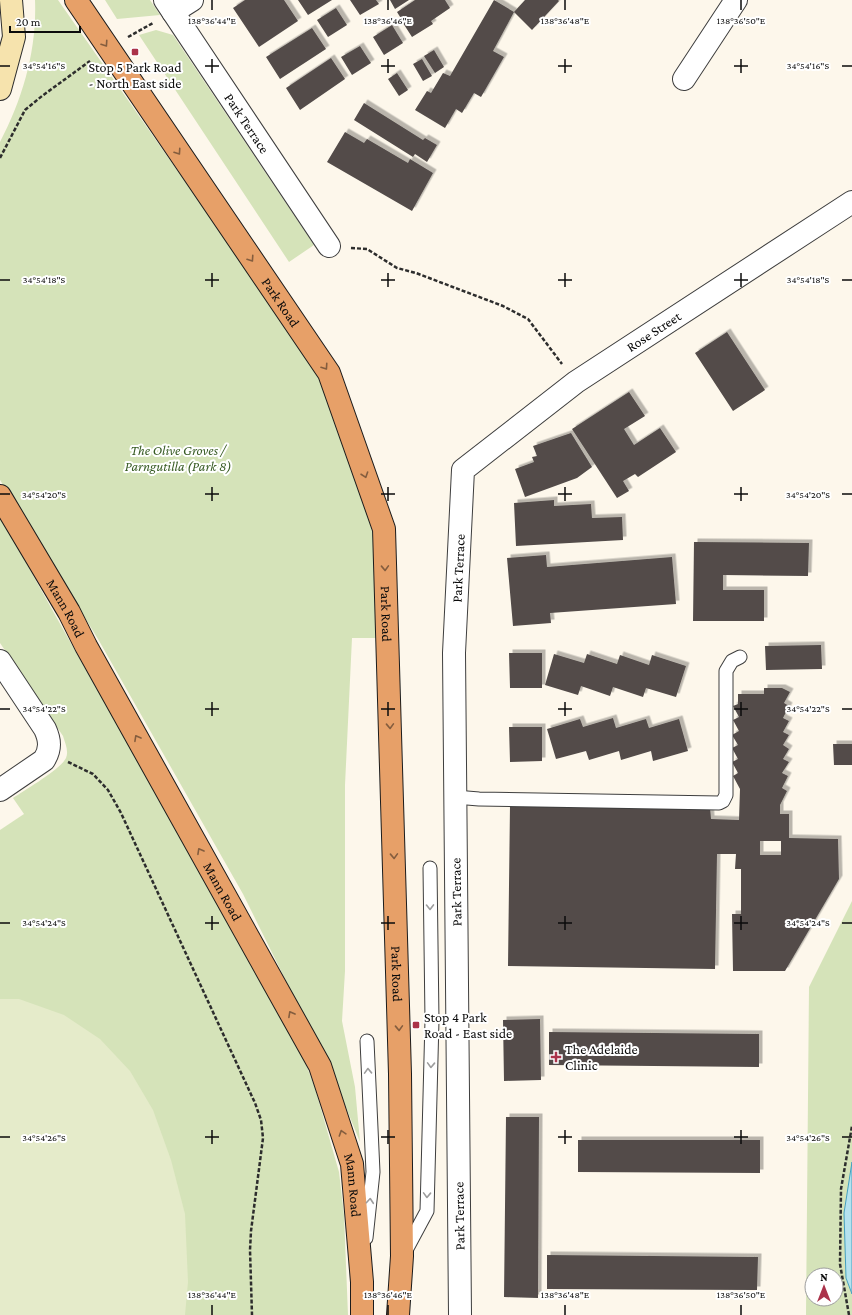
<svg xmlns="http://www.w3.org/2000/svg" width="852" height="1315" viewBox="0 0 852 1315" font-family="'Crimson Pro',serif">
<defs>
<filter id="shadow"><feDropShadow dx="3.5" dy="-3.5" stdDeviation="0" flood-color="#0004"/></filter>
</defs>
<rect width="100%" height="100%" fill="#fdf7eb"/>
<path fill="#d5e3b9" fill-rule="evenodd" d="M35 0H58L323 379 348 441 375 543 382 638H352L345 785V971L342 1021 355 1087 360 1142 334 1078 243 894 98 639 0 480V142C23 98 37 50 35 0Z
M105 0H150L160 15 117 19Z
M156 30 173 35 314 245 289 262 139 35Z
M0 516 78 656 203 873 299 1046 315 1088 339 1172 344 1215 348 1315H0V830L24 814 13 798C25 790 61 769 66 758 69 751 65 743 63 736L0 643Z
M852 901V1162L844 1213 846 1278 852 1294V1315H806L809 987ZM812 1275H836V1299H812Z"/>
<path fill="#e5ebca" d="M0 999H19L64 1015 100 1039 130 1071 153 1110 171 1160 185 1214 188 1282 185 1315H0Z"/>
<path fill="#b5e2ef" stroke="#44a0be" d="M852 1162V1294L846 1278 844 1213Z"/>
<path fill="#524b49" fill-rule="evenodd" filter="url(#shadow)" d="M245 0H284L298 21 259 47 233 8Z
M298 0H332L308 15Z
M350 0H376L379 4 360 15Z
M390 0H409L395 9Z
M415 0H445L450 8 431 21 433 24 412 37 401 20H402L397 12Z
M494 0 514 12 493 51 504 57 481 97 474 93 462 113 456 109 445 128 415 110 427 91 431 93 443 73 450 76Z
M525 0H558L559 1 532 30 514 12Z
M336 8 347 25 328 37 317 20Z
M392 25 403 43 384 55 373 37Z
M312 28 326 49 280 79 266 57Z
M360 46 371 63 352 75 341 57Z
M434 50 444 67 435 73 424 56Z
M331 58 345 79 300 110 286 88Z
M422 59 432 76 423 81 413 64Z
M397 73 408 90 399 96 388 79Z
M364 103 423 140 425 138 437 145 427 162 415 154 413 157 354 120Z
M345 132 364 143 367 139 408 163 410 159 433 173 412 211 327 162Z
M727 332 765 390 733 411 695 353Z
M629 392 645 416 624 429 634 445 660 428 676 452 638 477 635 474 623 481 629 491 617 498 572 429Z
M571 433 592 467 577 478 525 497 515 469 534 462 532 457 537 456 533 446Z
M554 500V506L591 504 592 518 622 517 623 540 516 546 514 503Z
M694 542 809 543 808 576 723 575V590H764V621H693Z
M546 555 547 567 672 557 676 604 550 613 551 623 513 626 507 558Z
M821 645 822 669 766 670 765 646Z
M509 653H542V688H510Z
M554 654 584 663 587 654 617 664 620 655 649 665 652 655 686 666 676 697 646 688 643 697 613 687 610 696 581 686 578 695 545 685Z
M764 688H782L790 692 784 703 789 706 783 718 789 721 783 732 789 735 783 745 789 749 783 759 789 762 782 773 788 776 782 788 787 791 780 805V814H789V838L838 839 839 879 785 971H733L732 914H741V869H735L736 854H717L715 969 508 966 510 805 710 807 711 819 739 820 740 789 733 776 738 773 732 762 738 759 732 748 738 745 732 735 739 731 733 720 739 717 733 706 738 704V694H764ZM760 841H781V855H760Z
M613 718 616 728 646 719 649 728 679 719 688 751 653 761 651 751 621 760 619 751 589 760 586 751 556 759 547 729 580 719 583 727Z
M509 727H542V761L510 762Z
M833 744H852V765H834Z
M540 1019 541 1080 504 1081 503 1020Z
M549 1032 759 1034V1067L549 1065Z
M506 1117H539L538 1298 504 1297Z
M578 1140H760V1173L578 1172Z
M547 1255 758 1257 757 1290 547 1289Z"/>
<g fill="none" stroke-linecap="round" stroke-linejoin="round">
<defs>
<path id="service" d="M455 797 479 799 719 803 723 801 726 795V671L732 661 740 657
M366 1238 373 1172 367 1041
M405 1252 427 1211 432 1020 430 868"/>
<g id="minor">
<path id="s1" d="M165 0 329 246"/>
<path d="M173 12 192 0"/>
<path d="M684 79 736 0"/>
<path d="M0 661 45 729C50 740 51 749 44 760L0 790"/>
<path id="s2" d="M460 1315 454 653 463 470 576 382 852 202"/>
</g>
<path id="secondary" d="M0 89 14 37 11 0"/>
<g id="trunk">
<path id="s3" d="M76 0 329 373 384 529 400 1074 402 1256 398 1315"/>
<path id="s4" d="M0 496 69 612 86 646 320 1066 352 1164 362 1282V1315"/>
</g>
</defs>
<use href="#service" stroke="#3e3e3e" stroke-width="15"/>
<use href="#minor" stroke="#3e3e3e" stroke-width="24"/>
<use href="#secondary" stroke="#2d2d2d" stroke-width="24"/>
<use href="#trunk" stroke="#1c1c1c" stroke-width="24"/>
<path stroke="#2d2d2d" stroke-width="2.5" stroke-dasharray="4 2" stroke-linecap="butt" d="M128 37 153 23
M0 158 25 110 42 96 90 61
M351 248 367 249 397 268 416 273 503 306 528 319 562 364
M68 762 93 774 108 790 121 813 255 1103 261 1120 263 1138 251 1231 250 1250 252 1315
M849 1315 840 1264 841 1189 852 1126"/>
<use href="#service" stroke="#fff" stroke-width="13"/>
<use href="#minor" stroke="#fff" stroke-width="22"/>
<use href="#secondary" stroke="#f6e3ad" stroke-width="22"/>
<use href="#trunk" stroke="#e7a068" stroke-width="22"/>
</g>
<defs><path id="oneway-chevron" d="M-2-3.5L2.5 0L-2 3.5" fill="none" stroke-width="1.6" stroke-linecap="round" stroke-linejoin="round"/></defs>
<g stroke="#845d3e">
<use href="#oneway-chevron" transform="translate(105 44) rotate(56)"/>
<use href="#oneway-chevron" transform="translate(178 152) rotate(56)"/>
<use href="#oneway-chevron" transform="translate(251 259) rotate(56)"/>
<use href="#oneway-chevron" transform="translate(325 367) rotate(56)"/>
<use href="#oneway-chevron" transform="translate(365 475) rotate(71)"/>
<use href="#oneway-chevron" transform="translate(385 568) rotate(88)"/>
<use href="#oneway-chevron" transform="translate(390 726) rotate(88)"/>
<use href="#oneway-chevron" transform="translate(137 738) rotate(-119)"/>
<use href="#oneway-chevron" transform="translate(200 851) rotate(-119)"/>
<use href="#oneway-chevron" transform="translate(394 856) rotate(88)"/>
<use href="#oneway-chevron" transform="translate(291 1014) rotate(-119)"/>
<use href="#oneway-chevron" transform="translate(399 1028) rotate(88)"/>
<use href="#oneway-chevron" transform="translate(342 1133) rotate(-108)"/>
</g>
<g stroke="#9d9d9d">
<use href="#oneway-chevron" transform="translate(430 907) rotate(89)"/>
<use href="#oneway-chevron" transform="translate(431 1065) rotate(92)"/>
<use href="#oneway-chevron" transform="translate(368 1071) rotate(-92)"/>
<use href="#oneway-chevron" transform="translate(427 1195) rotate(92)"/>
<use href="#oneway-chevron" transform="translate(370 1201) rotate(-85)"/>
</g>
<path fill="none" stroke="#0b0b0b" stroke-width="1.5" d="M212 0V10M388 0V10M565 0V10M741 0V10M212 59V73M388 59V73M565 59V73M741 59V73M0 66H10M205 66H219M381 66H395M558 66H572M734 66H748M842 66H852M212 273V287M388 273V287M565 273V287M741 273V287M0 280H10M205 280H219M381 280H395M558 280H572M734 280H748M842 280H852M212 487V501M388 487V501M565 487V501M741 487V501M0 494H10M205 494H219M381 494H395M558 494H572M734 494H748M842 494H852M212 702V716M388 702V716M565 702V716M741 702V716M0 709H10M205 709H219M381 709H395M558 709H572M734 709H748M842 709H852M212 916V930M388 916V930M565 916V930M741 916V930M0 923H10M205 923H219M381 923H395M558 923H572M734 923H748M842 923H852M212 1130V1144M388 1130V1144M565 1130V1144M741 1130V1144M0 1137H10M205 1137H219M381 1137H395M558 1137H572M734 1137H748M842 1137H852M212 1305V1315M388 1305V1315M565 1305V1315M741 1305V1315"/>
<g fill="#ab334b" stroke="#fff" stroke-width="1.5">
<rect x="131" y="48" width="8" height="8" rx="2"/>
<rect x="412" y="1021" width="8" height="8" rx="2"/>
<path d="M554 1051h4v4h4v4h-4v4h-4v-4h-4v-4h4z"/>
</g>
<g text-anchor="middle" stroke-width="4" stroke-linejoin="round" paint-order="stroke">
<g font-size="14" fill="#0b0b0b" stroke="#fff" text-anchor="start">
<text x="135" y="72" text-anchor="middle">Stop 5 Park Road<tspan x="135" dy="16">- North East side</tspan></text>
<text x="424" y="1022">Stop 4 Park<tspan x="424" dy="16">Road - East side</tspan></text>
<text x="565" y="1054">The Adelaide<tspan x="565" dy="16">Clinic</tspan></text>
</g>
<g font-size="14" fill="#0b0b0b" stroke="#fff">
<text dy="5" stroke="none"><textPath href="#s1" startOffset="148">Park Terrace</textPath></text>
<text dy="5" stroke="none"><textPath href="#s3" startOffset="365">Park Road</textPath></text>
<text dy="5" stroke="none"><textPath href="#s2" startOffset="1081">Rose Street</textPath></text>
<text dy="5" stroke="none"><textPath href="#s2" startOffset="747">Park Terrace</textPath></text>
<text dy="5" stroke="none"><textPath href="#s4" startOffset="130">Mann Road</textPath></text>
<text dy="5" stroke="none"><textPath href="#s3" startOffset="701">Park Road</textPath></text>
<text dy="5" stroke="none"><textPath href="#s4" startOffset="454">Mann Road</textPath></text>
<text transform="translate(456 892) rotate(-91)" y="5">Park Terrace</text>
<text dy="5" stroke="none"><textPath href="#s3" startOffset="1061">Park Road</textPath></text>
<text dy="5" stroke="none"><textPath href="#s4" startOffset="778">Mann Road</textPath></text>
<text transform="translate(459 1216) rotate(-91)" y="5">Park Terrace</text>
</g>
<g font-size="14" font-style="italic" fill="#375b23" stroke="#fff">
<text x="178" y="455">The Olive Groves /<tspan x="178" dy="16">Parngutilla (Park 8)</tspan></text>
</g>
</g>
<g font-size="10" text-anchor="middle" fill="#0b0b0b" stroke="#fff" stroke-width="4" stroke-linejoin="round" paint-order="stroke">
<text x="212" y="24">138°36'44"E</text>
<text x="388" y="24">138°36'46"E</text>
<text x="565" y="24">138°36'48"E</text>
<text x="741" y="24">138°36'50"E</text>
<text x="44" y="69">34°54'16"S</text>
<text x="808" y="69">34°54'16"S</text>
<text x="44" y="283">34°54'18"S</text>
<text x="808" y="283">34°54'18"S</text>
<text x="44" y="498">34°54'20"S</text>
<text x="808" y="498">34°54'20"S</text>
<text x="44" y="712">34°54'22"S</text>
<text x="808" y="712">34°54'22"S</text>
<text x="44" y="926">34°54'24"S</text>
<text x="808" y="926">34°54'24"S</text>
<text x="44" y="1141">34°54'26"S</text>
<text x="808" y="1141">34°54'26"S</text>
<text x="212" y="1298">138°36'44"E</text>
<text x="388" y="1298">138°36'46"E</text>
<text x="565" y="1298">138°36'48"E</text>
<text x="741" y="1298">138°36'50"E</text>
</g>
<g transform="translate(824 1287)"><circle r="19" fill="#ffffff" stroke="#9d9d9d"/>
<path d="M0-3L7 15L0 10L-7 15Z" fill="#ab334b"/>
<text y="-6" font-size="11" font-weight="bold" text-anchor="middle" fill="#0b0b0b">N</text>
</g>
<path d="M10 26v6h70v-6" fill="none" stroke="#0b0b0b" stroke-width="2"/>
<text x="16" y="26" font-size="12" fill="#0b0b0b" stroke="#ffffff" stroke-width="3" paint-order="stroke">20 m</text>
</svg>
